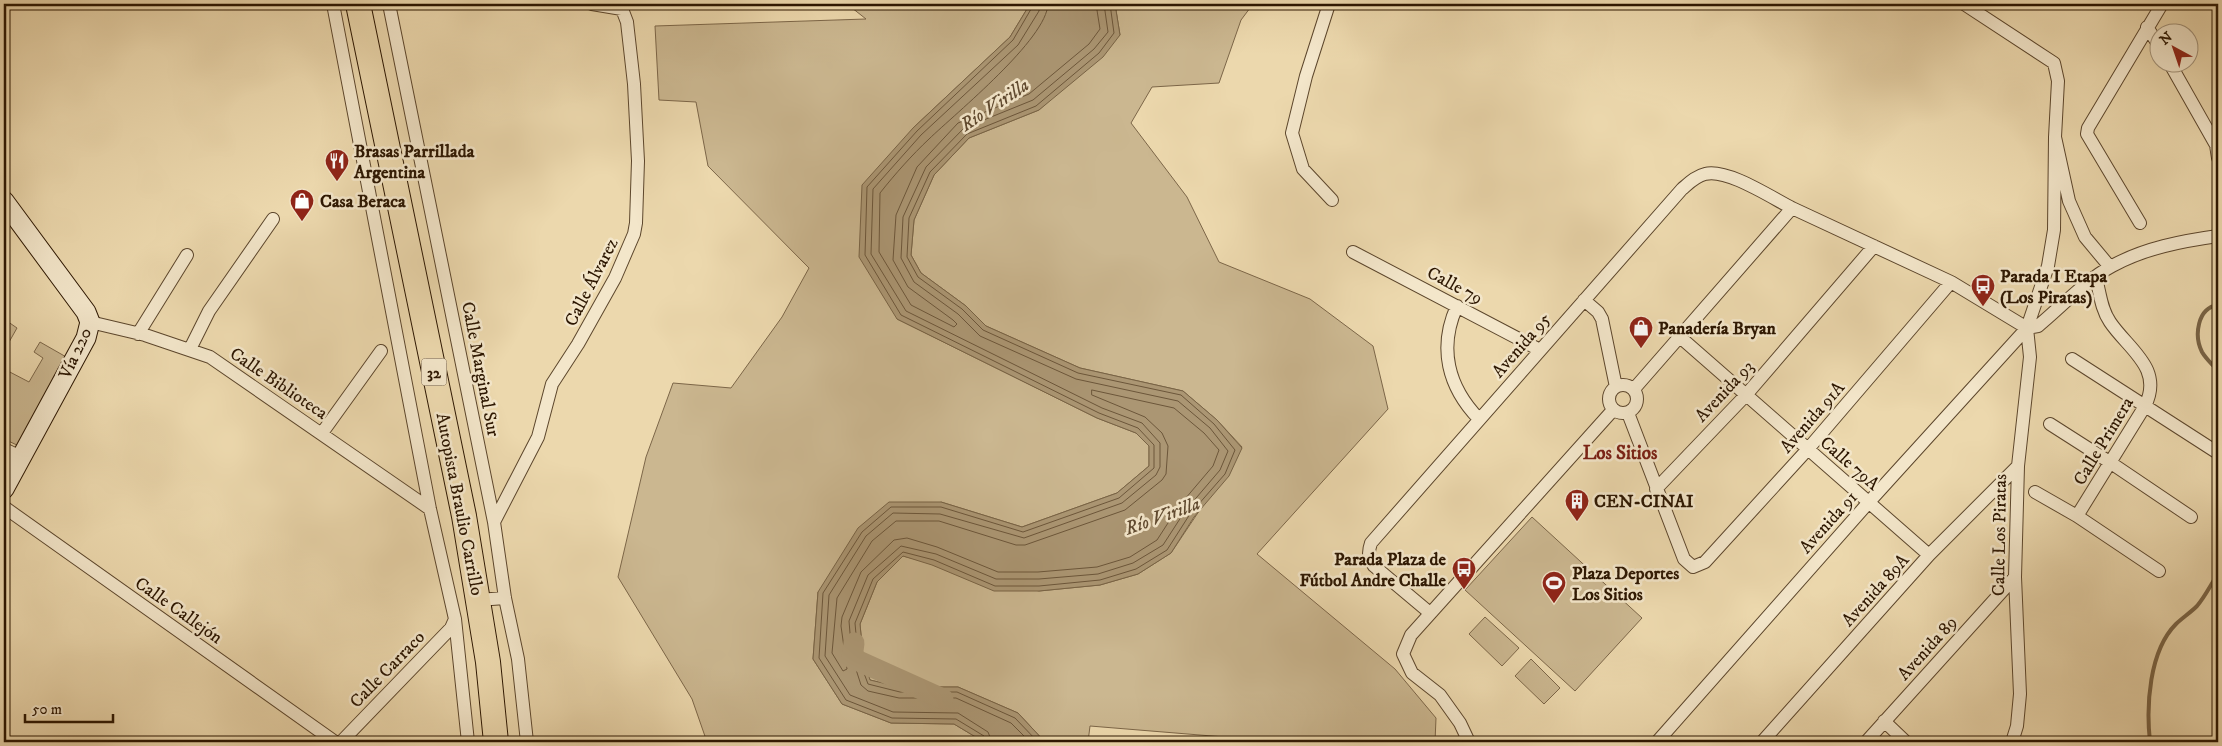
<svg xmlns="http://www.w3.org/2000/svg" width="2222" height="746" viewBox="0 0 2222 746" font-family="'IM FELL DW Pica',serif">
<rect width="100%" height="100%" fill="#ecd8ad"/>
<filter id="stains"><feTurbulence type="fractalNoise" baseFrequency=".004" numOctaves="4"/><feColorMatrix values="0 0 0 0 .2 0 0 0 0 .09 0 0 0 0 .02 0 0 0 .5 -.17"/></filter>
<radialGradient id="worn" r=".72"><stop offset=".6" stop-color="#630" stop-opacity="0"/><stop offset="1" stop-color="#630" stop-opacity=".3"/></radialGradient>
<path fill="#cbb790" stroke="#7c6648" d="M847 4H1030L1010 37 913 128 897 319 1097 418 1136 433 1149 446V466L1117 493 1022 527 941 502 818 592 813 659 842 704 891 723 954 724 984 742H707L692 699 618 577 646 457 673 383 731 388 782 317 809 268 708 166 696 102 659 100 655 26 866 19Z
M1115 4H1253L1241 20 1219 83 1152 87 1131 123 1187 197 1219 262 1310 299 1373 346 1388 409 1257 554 1395 669 1436 718 1435 742H1285L1090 726 1088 742H1045L1018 713 958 687H900L870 680 863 656 860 624 877 582 903 556 1039 591 1100 585 1138 574 1171 553 1242 447 1217 420 1183 391 1080 368 986 326 966 306 921 273 911 255 914 220 934 175 969 138 1039 110 1120 35Z
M4 319 17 328 4 351Z
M40 342 68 358 19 446 4 439V375L6 370 29 382 43 358 34 352Z
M1532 517 1642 618 1575 691 1465 590Z
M1485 617 1519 648 1502 666 1469 634Z
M1531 659 1560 688 1544 704 1515 676Z"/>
<path fill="#ab9673" stroke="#786345" d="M1030 4H1115L1120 35 1103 57 1039 110 969 138 934 175 914 220 911 255 921 273 966 306 986 326 1080 368 1183 391 1217 420 1242 448 1229 476 1194 517 1171 553 1138 574 1100 585 1039 591H994L932 565 903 556 877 582 860 624 863 656 870 680 900 687H958L1018 713 1045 742H984L954 724 891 723 842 704 813 659 818 592 858 528 889 502H941L1022 527 1117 493 1149 466V446L1136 433 1097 418 897 319 859 257 862 185 913 128 1010 37Z"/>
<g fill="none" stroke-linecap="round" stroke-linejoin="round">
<path stroke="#6c563a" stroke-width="1" d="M1048 4C1047 39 956 113 929 139 912 155 895 174 880 193L879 252 911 305 954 327 957 324 953 320 908 287 893 260 896 215 917 167 958 123 1029 94 1089 44 1100 29 1096 4
M1092 390 1174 408 1204 433 1219 450 1213 466 1179 506 1157 540 1130 557 1097 567 1038 572H998L937 547 907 538 894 540 861 572 842 617 841 626 847 669 843 671 832 653 837 598 872 541 896 521H939L1016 545H1025L1125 510 1162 480 1166 474 1168 446 1162 433 1145 417 1092 395Z
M986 742 984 736 956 719 892 718 846 700 819 658 823 593 862 532 891 507H941L1023 532 1119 498 1154 468V445L1138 428 1099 413 901 315 865 255 867 187 917 131 1013 40 1034 4
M992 742 988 732 958 713 893 712 850 695 825 656 829 595 866 536 893 513 940 514 1024 538 1122 503 1156 475 1160 467V443L1142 423 1102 408 906 311 871 254 873 189 921 135 1018 45 1039 11 1040 4
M1030 742 1011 723 956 698H899L868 691 861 685 852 657 849 621 868 575 901 546 936 554 996 579H1039L1098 574 1133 563 1163 545 1185 511 1220 470 1228 451 1210 428 1178 401 1076 379 980 336 958 314 914 282 901 258 903 217 926 167 964 128 1033 100 1094 49 1108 32 1104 4
M1038 742 1015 718 957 692H900L868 684 858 657 855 623 873 579 903 552 934 560 995 586H1039L1100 580 1136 569 1167 550 1190 514 1225 474 1235 450 1214 424 1181 395 1078 373 983 330 962 309 918 277 907 257 909 218 930 172 967 134 1036 106 1099 53 1114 33 1110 4"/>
<path stroke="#786345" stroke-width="4" d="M2218 305C2197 308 2194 336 2202 352 2206 359 2213 365 2218 371
M2150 742C2146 706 2149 651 2176 624 2182 618 2190 613 2197 606 2205 597 2211 584 2218 574"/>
<path stroke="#ab9673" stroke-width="21" d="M854 643 852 658 943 699"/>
<defs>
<path id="street" d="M333 4 430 509 455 619 468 742
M389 4 494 522 505 598 518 659 527 742
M1329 4 1306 76 1292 133 1303 169 1332 200
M1964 4 2054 63 2058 81 2055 137 2069 201 2085 237 2110 267
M2147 27 2160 47
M2169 62 2216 145 2218 158
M2140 223 2087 134 2088 128 2162 4
M1353 252 1540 350
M1584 300 1598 312 1602 319 1616 387
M1457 306C1438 348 1448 387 1479 419
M90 322 145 335 210 357 430 509
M138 334 187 255
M1680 337 1929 555
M190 349 209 311 273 219
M2072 359 2218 453
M1609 399a14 14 0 1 1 28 0a14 14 0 1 1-28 0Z
M1634 389 1792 208 1951 282 2027 328 2038 326C2061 307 2086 280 2112 266 2145 248 2182 241 2218 236
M1628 413 1684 559 1693 567 1705 562 1808 449 1951 282
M2050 424 2111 463 2191 517
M322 433 381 351
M4 449 21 457
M1656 489 1746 395 1874 246
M2035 492 2077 516 2159 571
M4 507 335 742
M2077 516 2145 406C2164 368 2128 349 2110 322 2101 309 2100 293 2096 278
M494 522 538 437 552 384 578 344 615 278 634 234 636 223 638 161 634 84 627 22 622 9 592 4
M478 600 505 598
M1430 613 1374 566C1368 557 1368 552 1371 543L1682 189C1689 183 1696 176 1705 174 1727 168 1772 198 1792 208
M1884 721 1906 742
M341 742 451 628 455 619
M1469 742 1460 723 1440 695 1412 673 1403 654 1411 635 1613 410
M1657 742 1869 502 2027 328 2048 266 2054 230 2055 137
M1762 742 1929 555 2018 466
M1866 742 2015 577
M2012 742 2017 726 2020 694 2015 577 2018 466 2030 357 2027 328"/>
<path id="secondary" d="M4 201 86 312 90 322 86 338 4 489"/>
<path id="highway" d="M358 4 464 516 488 662 496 742"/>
</defs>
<use href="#street" stroke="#5c462c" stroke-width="14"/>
<use href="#secondary" stroke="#2c1601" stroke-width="21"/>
<use href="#highway" stroke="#2c1601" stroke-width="26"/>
<use href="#street" stroke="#f3e6ca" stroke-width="12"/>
<use href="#secondary" stroke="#f3e6ca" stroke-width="19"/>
<use href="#highway" stroke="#ecd8ad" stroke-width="24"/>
</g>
<defs>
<symbol id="restaurant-pin" viewBox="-11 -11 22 30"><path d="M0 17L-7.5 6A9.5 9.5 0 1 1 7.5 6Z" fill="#8f2418" stroke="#f3e6ca"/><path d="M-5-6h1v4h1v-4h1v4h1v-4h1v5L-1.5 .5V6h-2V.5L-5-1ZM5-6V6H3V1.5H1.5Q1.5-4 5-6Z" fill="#fff"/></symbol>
<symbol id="shop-pin" viewBox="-11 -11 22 30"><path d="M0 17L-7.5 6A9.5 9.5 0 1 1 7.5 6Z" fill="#8f2418" stroke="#f3e6ca"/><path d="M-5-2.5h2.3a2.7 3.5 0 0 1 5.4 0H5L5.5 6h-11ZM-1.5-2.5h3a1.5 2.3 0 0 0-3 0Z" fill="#fff"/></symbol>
<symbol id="bus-pin" viewBox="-11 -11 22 30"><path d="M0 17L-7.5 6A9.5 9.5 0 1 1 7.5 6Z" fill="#8f2418" stroke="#f3e6ca"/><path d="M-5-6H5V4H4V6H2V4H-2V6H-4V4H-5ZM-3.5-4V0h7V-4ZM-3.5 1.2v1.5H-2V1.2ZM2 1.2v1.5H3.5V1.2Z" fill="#fff"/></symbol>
<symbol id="building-pin" viewBox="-11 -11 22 30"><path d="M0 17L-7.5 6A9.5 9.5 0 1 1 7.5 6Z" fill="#8f2418" stroke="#f3e6ca"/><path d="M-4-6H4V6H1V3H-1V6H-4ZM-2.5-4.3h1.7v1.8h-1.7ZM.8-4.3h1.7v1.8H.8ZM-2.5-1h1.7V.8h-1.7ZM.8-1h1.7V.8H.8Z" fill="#fff"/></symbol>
<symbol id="stadium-pin" viewBox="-11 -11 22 30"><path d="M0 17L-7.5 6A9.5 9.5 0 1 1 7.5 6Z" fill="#8f2418" stroke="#f3e6ca"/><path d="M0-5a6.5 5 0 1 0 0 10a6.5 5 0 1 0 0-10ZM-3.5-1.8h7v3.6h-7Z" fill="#fff"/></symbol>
</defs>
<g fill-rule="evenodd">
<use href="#restaurant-pin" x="323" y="147" width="28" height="38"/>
<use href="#shop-pin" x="288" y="187" width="28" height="38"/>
<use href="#bus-pin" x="1969" y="272" width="28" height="38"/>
<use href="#shop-pin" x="1627" y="314" width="28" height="38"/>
<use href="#building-pin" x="1563" y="487" width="28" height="38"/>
<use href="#bus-pin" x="1450" y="555" width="28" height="38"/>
<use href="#stadium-pin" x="1540" y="569" width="28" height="38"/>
</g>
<g text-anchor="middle" stroke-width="5" stroke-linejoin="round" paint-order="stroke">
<rect fill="#f3e6ca" stroke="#68543d" stroke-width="1" x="421.5" y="358.5" width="25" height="27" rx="4"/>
<g font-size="16" font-weight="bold" fill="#2c1601">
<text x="434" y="378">32</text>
</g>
<g font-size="18" font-weight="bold" fill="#2c1601" stroke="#f3e6ca" text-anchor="start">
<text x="354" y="157">Brasas Parrillada<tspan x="354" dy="21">Argentina</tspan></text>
<text x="320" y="207">Casa Beraca</text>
<text x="2000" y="282">Parada I Etapa<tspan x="2000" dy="21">(Los Piratas)</tspan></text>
<text x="1658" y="334">Panadería Bryan</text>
<text x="1594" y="507">CEN-CINAI</text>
<text x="1446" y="565" text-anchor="end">Parada Plaza de<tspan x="1446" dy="21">Fútbol Andre Challe</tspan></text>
<text x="1572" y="579">Plaza Deportes<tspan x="1572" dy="21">Los Sitios</tspan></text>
</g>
<g font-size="18" fill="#2c1601" stroke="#f3e6ca">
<text transform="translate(591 282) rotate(-63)" y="6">Calle Álvarez</text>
<text transform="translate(1455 285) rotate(28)" y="6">Calle 79</text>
<text transform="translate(1521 345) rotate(-49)" y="6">Avenida 95</text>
<text transform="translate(75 353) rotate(-65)" y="6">Vía 220</text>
<text transform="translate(481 369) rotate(79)" y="6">Calle Marginal Sur</text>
<text transform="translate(279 383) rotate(34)" y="6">Calle Biblioteca</text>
<text transform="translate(1724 391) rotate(-47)" y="6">Avenida 93</text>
<text transform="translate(1812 417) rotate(-49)" y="6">Avenida 91A</text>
<text transform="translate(2103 441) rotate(-59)" y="6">Calle Primera</text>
<text transform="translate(1850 463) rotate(41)" y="6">Calle 79A</text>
<text transform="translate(460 504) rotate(79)" y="6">Autopista Braulio Carrillo</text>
<text transform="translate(1828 522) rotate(-48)" y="6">Avenida 91</text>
<text transform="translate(1999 535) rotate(-89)" y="6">Calle Los Piratas</text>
<text transform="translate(1875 590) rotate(-48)" y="6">Avenida 89A</text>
<text transform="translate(179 610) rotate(35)" y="6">Calle Callejón</text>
<text transform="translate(1927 648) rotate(-48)" y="6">Avenida 89</text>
<text transform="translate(387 669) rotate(-46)" y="6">Calle Carraco</text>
</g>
<g font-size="19" font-style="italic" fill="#5f492f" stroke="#f3e6ca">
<text transform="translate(994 104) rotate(-34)" y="7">Río Virilla</text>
<text transform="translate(1162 515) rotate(-20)" y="7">Río Virilla</text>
</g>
<g font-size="19" font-weight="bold" fill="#7a1f14" stroke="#f3e6ca">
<text x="1620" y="459">Los Sitios</text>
</g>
</g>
<rect width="2222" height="746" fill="none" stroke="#ecd8ad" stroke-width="20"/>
<rect x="5" y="5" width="2212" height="736" fill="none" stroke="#2c1601" stroke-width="2.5"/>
<rect x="10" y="10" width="2202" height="726" fill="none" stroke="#2c1601"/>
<g transform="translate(2174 48) rotate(320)"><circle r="24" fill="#f3e6ca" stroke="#a3937a"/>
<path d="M0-4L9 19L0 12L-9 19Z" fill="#8f2418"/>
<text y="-8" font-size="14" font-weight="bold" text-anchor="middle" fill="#2c1601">N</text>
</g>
<path d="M25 714v8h88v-8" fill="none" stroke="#2c1601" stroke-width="2.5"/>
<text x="32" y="714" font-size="15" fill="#2c1601" stroke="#f3e6ca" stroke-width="4" paint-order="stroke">50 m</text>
<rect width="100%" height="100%" filter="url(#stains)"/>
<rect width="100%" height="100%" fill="url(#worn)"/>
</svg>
